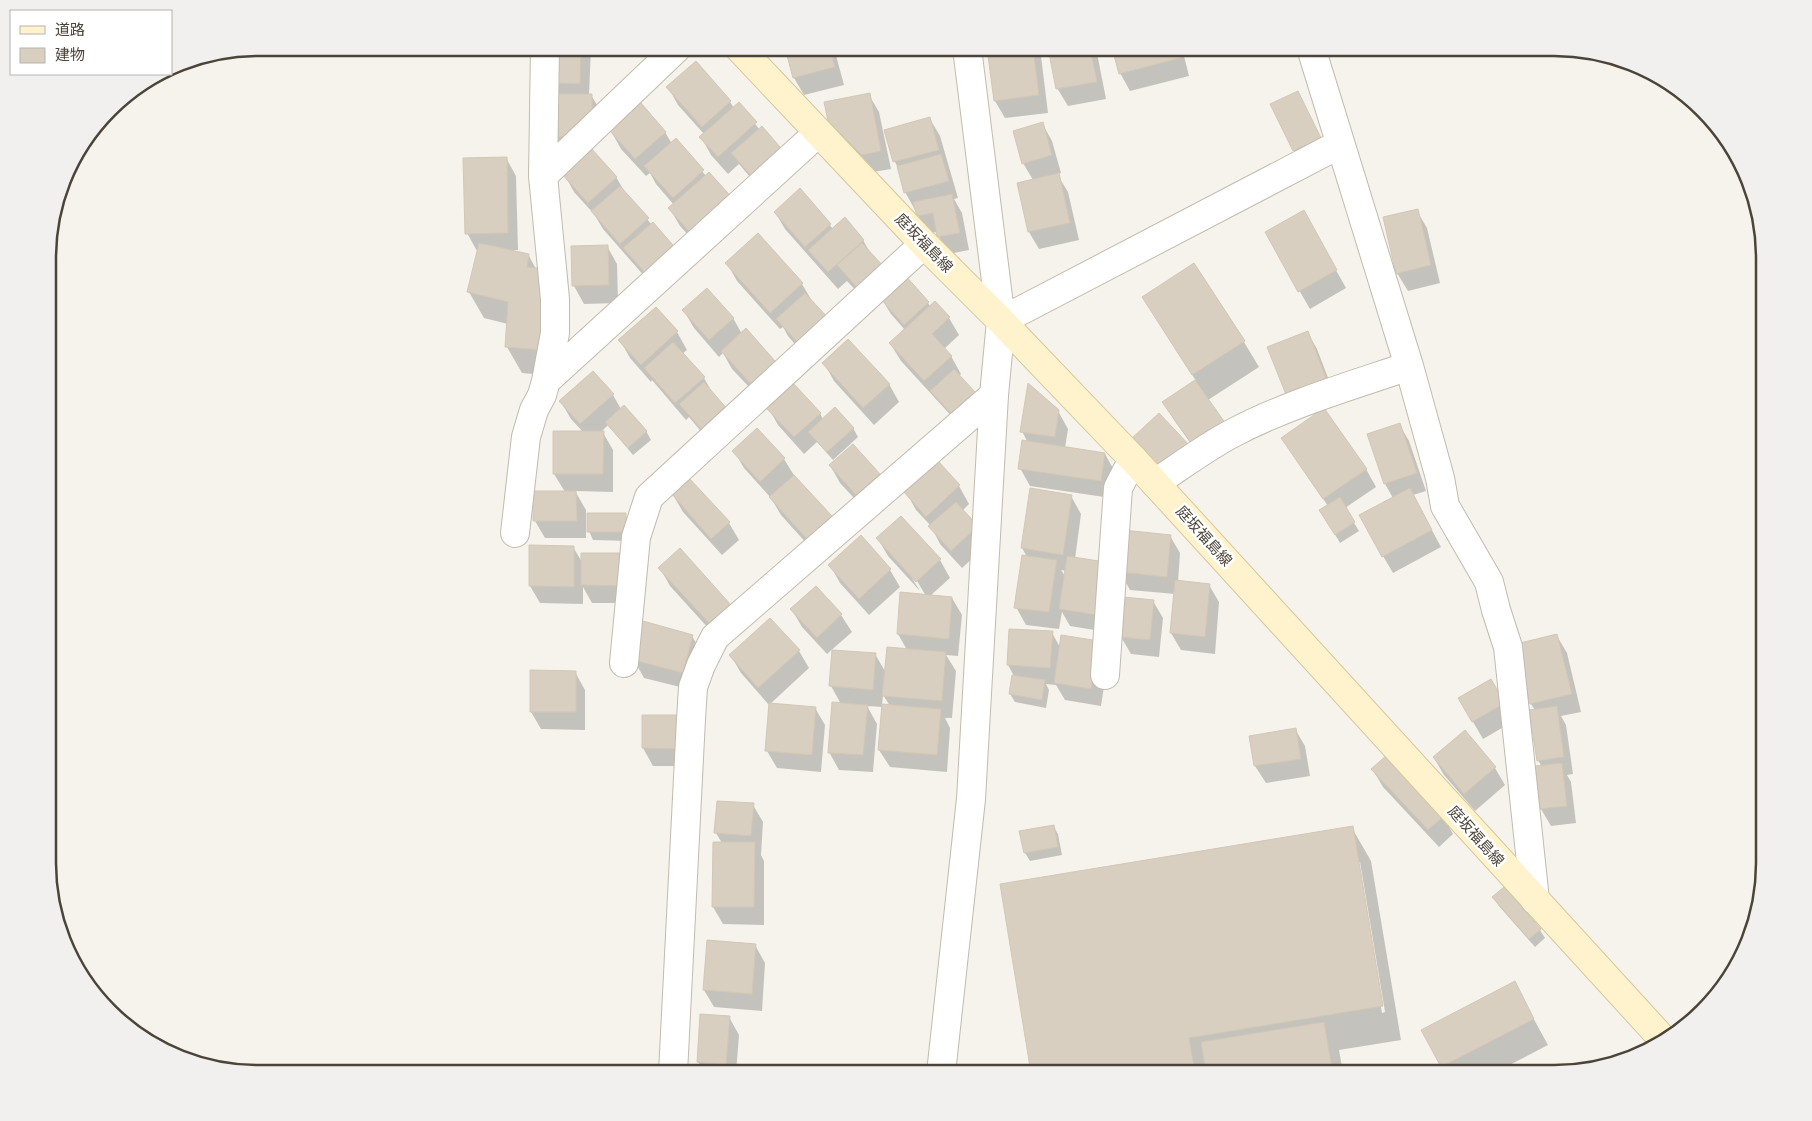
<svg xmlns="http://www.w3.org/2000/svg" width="1812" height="1121" viewBox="0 0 1812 1121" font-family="'Noto Sans','Noto Sans JP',sans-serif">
<rect width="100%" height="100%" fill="#f6f3ec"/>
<path fill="#0003" fill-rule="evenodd" d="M554 48H591L589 95H591L602 113 567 154 557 137 560 96 553 83Z
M786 48H834L844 85 804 95 794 78Z
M989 48H1040L1048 113 1005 118 995 101Z
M1050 48H1096L1106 99 1068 106 1057 88Z
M1113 48H1182L1189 76 1130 91 1120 73Z
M668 87 730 102 734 108 739 104 760 130 767 197 739 164 728 174 711 155 701 137 704 134 678 105Z
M1298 92 1329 156 1304 168 1294 150Z
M869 95 879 112 891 169 873 172 839 139 829 121Z
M930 119 940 136 958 198 954 199 962 213 969 250 949 254 939 237 938 232 928 233 905 192 899 170 895 162Z
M1042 123 1052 141 1061 173 1057 174 1068 192 1079 240 1039 249 1029 232 1018 184 1033 180 1023 163Z
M611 131 665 132 672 144 676 140 706 176 734 202 744 219 705 254 680 226 670 209 674 205 656 184 650 173 646 176 621 149Z
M506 158 516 176 518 250H510L529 256 536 269 556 376 522 373 507 347 508 324 484 318 469 292 478 251H477L467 233Z
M564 174 616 177 626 194 652 225 660 294 603 229 594 214 574 192Z
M800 190 833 229 863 240 872 256 884 269 928 303 930 306 935 302 949 318 959 335 944 349 951 356 961 374 959 376 974 392 978 401 956 421 901 361 890 343 905 330 891 314 881 298 871 307 847 281 838 289 785 229 775 212Z
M1417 211 1427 228 1440 283 1408 291 1397 273Z
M1303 212 1346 288 1310 309 1266 233Z
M607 246 617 264 618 303 584 304 574 286 572 247Z
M727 263 802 284 812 301 811 363 788 336 783 327 780 329 737 281Z
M1144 298 1244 342 1259 367 1208 400 1237 445 1207 466 1174 420 1164 402 1196 381Z
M656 308 677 332 687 350 682 354 704 378 714 396 715 448 689 417 686 420 652 380 651 382 630 358 620 340Z
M684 311 733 318 742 334 820 413 823 420 853 428 858 437 833 460 817 442 804 454 778 425 768 407 732 369 723 353 719 357 694 328Z
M1307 332 1317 349 1338 404 1324 409 1366 469 1376 487 1345 508 1359 531 1340 543 1321 510 1328 506 1282 438 1320 412 1300 419 1290 401Z
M824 363 889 384 899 402 874 425 834 381Z
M613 395 621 409 646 431 651 440 633 455 608 425 602 431 613 450V492L575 491 586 510V538H545L535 521 565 492 554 474 583 432 571 419 561 402Z
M1058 411 1068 429 1065 448 1105 454 1115 472 1111 498 1030 486 1020 468 1028 443 1022 431Z
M1399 424 1409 441 1426 491 1413 495 1441 547 1393 573 1383 556 1393 498 1385 484 1368 435Z
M757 430 784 459 795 477 831 517 841 534 817 555 781 515 771 498 744 468 734 451Z
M938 463 959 486 969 504 962 511 987 545 962 568 940 544 931 526 916 510 906 492Z
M830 465 879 474 889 492 867 512 840 483Z
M673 495 729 523 739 540 722 555 683 512Z
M1071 496 1081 514 1075 559 1107 632 1070 626 1062 612 1059 629 1026 625 1016 607 1027 557 1022 548ZM1061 570 1066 571 1065 576Z
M625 515 630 523V541L593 540 589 531Z
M901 518 940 560 950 578 930 596 952 598 962 615 958 656 946 655 956 671 952 718H945L950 728 947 772 890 767 879 750 883 707 867 706 877 724 873 772 839 770 829 752 841 704 831 686 834 651 875 654 886 673 907 650 898 634 901 594 926 596 914 576 912 578 920 591 888 556 878 539ZM883 695 890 706 882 705Z
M1170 536 1180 553 1178 582 1209 585 1219 602 1215 654 1181 650 1171 633 1175 594 1130 590 1120 572Z
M573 547 582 562 625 554 635 603H592L583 587V604L540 603 530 586Z
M680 550 720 641 670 586 660 568Z
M830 565 890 570 900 587 869 615 840 583Z
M816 587 841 615 852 632 827 654 802 627 792 610Z
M1153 601 1163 618 1159 657 1131 654 1121 637Z
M1052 633 1060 647 1108 660 1101 706 1065 700 1056 685 1046 684 1049 690 1046 708 1015 702 1010 694 1014 676 1008 665Z
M692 636 702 653 692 690 644 678 634 660Z
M1557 636 1567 653 1581 712 1561 716 1566 725 1573 774 1567 775 1571 782 1576 823 1551 826 1541 809 1542 767 1538 760 1535 710 1531 704Z
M799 651 809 668 769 705 741 673 731 656Z
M575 672 585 690V730L541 729 531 712Z
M1490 680 1514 721 1483 739 1459 698Z
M815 708 825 725 821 772 777 768 767 751Z
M643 716H681L690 766H653L643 748Z
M1295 729 1305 746 1310 776 1266 783 1255 766 1250 737Z
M1434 758 1495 768 1505 785 1475 811 1444 775Z
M1373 770 1443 816 1453 834 1439 847 1383 787Z
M753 805 763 822 761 855 764 861V925L723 924 713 907 722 843 716 833Z
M1053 826 1058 834 1062 855 1030 861 1025 853Z
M1352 828 1371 861 1401 1040 1339 1050 1343 1073H1033L1002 885ZM1357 862H1360L1385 1012 1382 1013Z
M1494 897 1540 930 1545 938 1535 947 1498 905Z
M755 945 765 963 762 1011 714 1007 704 990Z
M1514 983 1548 1045 1494 1073H1446L1423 1031Z
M729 1017 739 1035 736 1073H705L698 1062Z"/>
<path fill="#d8cfc1" stroke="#d3c7b4" d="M553 48H581L580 84 552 83Z
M785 48H830L835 67 793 78Z
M987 48H1033L1039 95 994 101Z
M1048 48H1090L1097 82 1056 89Z
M1112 48H1177L1180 58 1119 74Z
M696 61 731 101 702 127 666 87Z
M1298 91 1321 138 1293 151 1270 104Z
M870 93 881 151 862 155 828 121 824 102Z
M555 94H592V119L569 137H555Z
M739 102 757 122 718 157 699 137Z
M641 103 666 132 635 159 610 131Z
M930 117 939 150 893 162 884 130Z
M1043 122 1052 155 1022 164 1013 131Z
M762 126 786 154 756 181 731 153Z
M676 138 704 170 673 198 644 166Z
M591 148 617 177 588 203 562 174Z
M941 154 949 181 904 193 897 166Z
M507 157 508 233 465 234 463 158Z
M709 172 735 201 694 237 668 208Z
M1059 173 1070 223 1028 232 1017 183Z
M620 186 649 218 620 244 591 211Z
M800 188 831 224 805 247 774 212Z
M952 194 960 233 937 237 933 213 917 216 913 202Z
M1418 209 1431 265 1396 274 1383 217Z
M1304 210 1337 270 1298 292 1265 232Z
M845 217 864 240 828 272 808 250Z
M653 222 678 251 649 277 623 248Z
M758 233 803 283 770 313 725 263Z
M479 243 529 254 527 267 547 269 541 350 505 347 508 302 467 292Z
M862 243 885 268 860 291 837 265Z
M608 245 609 285 572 286 571 246Z
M1194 263 1245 341 1192 375 1142 297Z
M904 274 929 302 904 325 879 297Z
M707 288 734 318 709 340 682 310Z
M805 293 830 320 801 346 776 319Z
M935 301 950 317 932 334 952 356 924 381 889 343Z
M656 307 678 331 641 365 618 340Z
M746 328 782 369 757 391 721 351Z
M1308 331 1329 386 1289 402 1267 347Z
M848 339 890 384 863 408 822 363Z
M673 342 705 377 675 403 644 368Z
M954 369 975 392 951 413 930 391Z
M593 371 614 394 580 424 559 401Z
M1195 380 1228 427 1196 450 1162 402Z
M704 382 728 410 704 432 679 404Z
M793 383 821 413 794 437 766 408Z
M1028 383 1059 410 1055 437 1020 432Z
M624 405 647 431 628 448 605 422Z
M835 407 854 428 827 452 808 432Z
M1324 408 1367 469 1323 499 1281 438Z
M1159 413 1191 447 1163 473 1131 439Z
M1400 423 1417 473 1384 484 1367 434Z
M757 428 785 458 760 482 732 451Z
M553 431H604L603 474H553Z
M1022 440 1105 453 1101 481 1018 469Z
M853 444 880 474 856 495 829 465Z
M938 461 960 485 926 517 904 492Z
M794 475 832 516 807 539 769 497Z
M689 478 730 522 711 539 672 494Z
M1030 488 1072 495 1063 555 1021 548Z
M1410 488 1432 530 1382 557 1359 515Z
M533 491H576L577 521H533Z
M1340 497 1355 522 1335 535 1319 510Z
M956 502 978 526 951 551 928 526Z
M587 513H626V532H587Z
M901 516 941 559 916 582 876 538Z
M1123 530 1171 535 1167 577 1119 572Z
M861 535 891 569 859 599 828 565Z
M529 545 574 546V587L529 586Z
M680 548 731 605 710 624 658 568Z
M581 553H625V586L581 585Z
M1022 555 1057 560 1049 612 1014 608Z
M1067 556 1105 562 1097 615 1059 609Z
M1175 580 1210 584 1205 637 1170 633Z
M816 586 842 614 817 638 790 609Z
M900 592 952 597 949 639 897 634Z
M1123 597 1154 600 1150 640 1119 637Z
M770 618 800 650 758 688 729 655Z
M643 621 693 635 683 673 633 660Z
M1009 629 1053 631 1050 668 1007 665Z
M1557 634 1572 694 1530 704 1516 644Z
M1061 635 1099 641 1091 689 1054 683Z
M887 647 946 652 942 701 882 696Z
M832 650 876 653 873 690 829 686Z
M530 670 576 671V712H530Z
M1012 675 1045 680 1042 700 1009 694Z
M1491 679 1505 703 1472 722 1458 698Z
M832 702 868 705 863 755 828 753Z
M769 703 816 707 812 755 765 751Z
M882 704 941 709 937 755 878 750Z
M1557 706 1564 757 1537 761 1529 710Z
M642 715H682L681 749 642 748Z
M1296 728 1301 759 1254 766 1249 736Z
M1465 730 1496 767 1464 794 1433 757Z
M1387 755 1444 816 1428 830 1371 769Z
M1562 763 1567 806 1540 809 1535 766Z
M717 801 754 803 751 836 714 833Z
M1054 825 1058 847 1024 853 1019 831Z
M1353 826 1383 1006 1189 1038 1195 1073H1031L1000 884Z
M713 842H755L754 907H712Z
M1504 887 1541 929 1529 939 1492 897Z
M707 940 756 944 752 994 703 990Z
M1515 981 1534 1019 1441 1067 1421 1030Z
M700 1014 730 1016 726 1065 697 1062Z
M1324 1022 1332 1068 1303 1073H1206L1201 1042Z"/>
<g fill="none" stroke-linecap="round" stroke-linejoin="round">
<defs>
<path id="minor" d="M545 48 543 176 555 299V333L546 381
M967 48 1001 321 1340 144
M1311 48 1409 366 1440 478 1445 506 1489 582 1496 610 1508 647 1535 900
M543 176 677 48
M1155 483C1181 466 1206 447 1233 433 1288 404 1350 386 1409 366
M515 533 526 437 534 410 542 395 546 381 818 133
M624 663 636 537 649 497 924 244
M1105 675 1118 488 1133 459
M673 1073 691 719 693 687 701 665 715 637 994 395"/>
<path id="tertiary" d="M941 1073 971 799 994 395 1001 321"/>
<path id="secondary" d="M739 48 924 244 1001 321 1133 459 1659 1035"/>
</defs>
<use href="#minor" stroke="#c2bbae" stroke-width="30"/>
<use href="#tertiary" stroke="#c2bbae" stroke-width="30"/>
<use href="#secondary" stroke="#d6c79b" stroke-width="30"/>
<use href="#minor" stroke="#fff" stroke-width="28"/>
<use href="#tertiary" stroke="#fff" stroke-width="28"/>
<use href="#secondary" stroke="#fff3cd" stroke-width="28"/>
</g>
<g text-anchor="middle" stroke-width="5" stroke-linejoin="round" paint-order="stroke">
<g font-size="15" fill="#4b4439" stroke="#fff">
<text transform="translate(924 243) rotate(46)" y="5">庭坂福島線</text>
<text transform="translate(1204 536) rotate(48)" y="5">庭坂福島線</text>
<text transform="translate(1476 836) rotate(48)" y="5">庭坂福島線</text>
</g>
</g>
<path d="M0 0H1812V1121H0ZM258 56H1554A202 202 0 0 1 1756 258V863A202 202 0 0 1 1554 1065H258A202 202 0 0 1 56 863V258A202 202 0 0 1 258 56Z" fill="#f1f0ef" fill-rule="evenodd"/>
<path fill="none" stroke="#4b4439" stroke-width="2.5" d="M258 56H1554A202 202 0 0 1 1756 258V863A202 202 0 0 1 1554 1065H258A202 202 0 0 1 56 863V258A202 202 0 0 1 258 56Z"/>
<rect x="10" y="10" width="162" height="65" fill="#ffffff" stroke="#b7b4b0"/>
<rect x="20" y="26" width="25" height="8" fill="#fff3cd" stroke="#b7b4b0"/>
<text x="55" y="35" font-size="15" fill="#4b4439">道路</text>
<rect x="20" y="48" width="25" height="15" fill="#d8cfc1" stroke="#b7b4b0"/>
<text x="55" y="60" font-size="15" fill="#4b4439">建物</text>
</svg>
